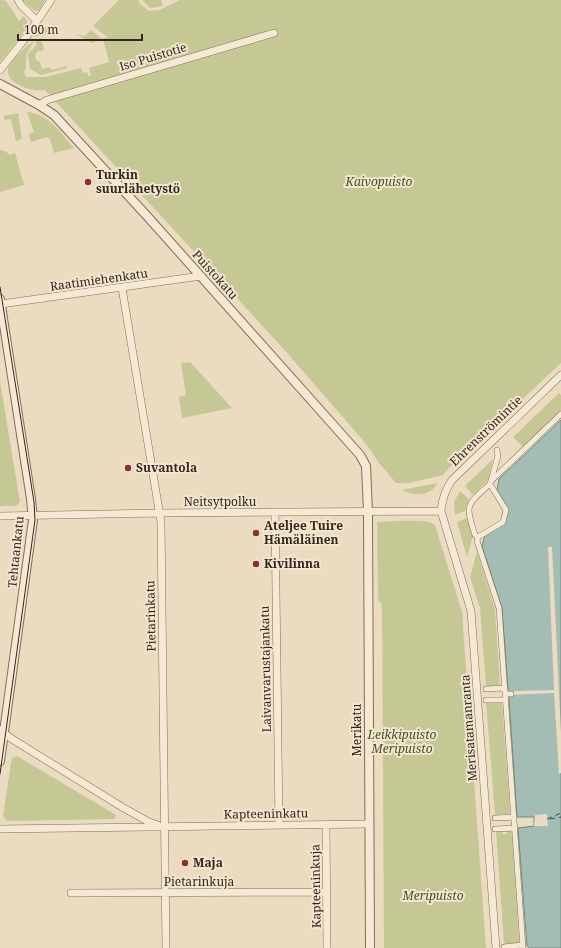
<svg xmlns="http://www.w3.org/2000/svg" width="561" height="948" viewBox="0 0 561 948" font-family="'Noto Serif',serif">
<rect width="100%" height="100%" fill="#ebdbc0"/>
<path fill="#c5c895" d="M0 0 6 1 19 21 24 16 28 23 27 28 0 62Z
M22 0H45L39 10 35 11Z
M119 0H138L140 4 149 11 159 10 180 0H561V363L449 468 443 475 409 483H396L379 463 367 445 282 347 45 90C35 92 6 85 8 70 8 63 28 44 34 41L26 55V67L24 72 26 77H46L81 68 83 73 87 72 89 76H91L89 68 109 62 103 39 92 43 76 34 85 36 91 30 102 39 107 37 93 26Z
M142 0H161L163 6 150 8Z
M40 26 59 30 33 37Z
M41 39 44 50 37 52 35 56 36 60 40 62 42 69 50 67 51 70 67 66V68L41 75 30 69 28 54 36 45V41Z
M27 112C49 114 60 132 74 148L54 153 50 139 47 137 31 142 29 134 34 132Z
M18 113 22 139 16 141 11 119 5 120 3 116Z
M2 149V151H6L9 155 15 153 24 185 0 192V150Z
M190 362 232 408 182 418 179 397 186 395 181 363Z
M0 381 20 502 16 506H0Z
M559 393 561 395V410L523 447 513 437Z
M493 459 488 480 473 495 465 486Z
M438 483C429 497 415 496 402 490Z
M460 491 469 499 465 511 455 515 454 502Z
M467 518 473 536 467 557 457 522Z
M377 522C389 522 426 518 435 525L462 612 486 948H384L382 613 381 602H379L378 595Z
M477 552 495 609 500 685 486 687 480 608 470 577Z
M486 702 502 703 509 798 510 813 508 814 495 815Z
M17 756 116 815 115 819 7 821 3 816 11 763 12 758Z
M506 830 512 832 519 941 518 943 504 944 496 831H502L503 834H507Z"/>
<path fill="#a3bdb4" stroke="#6b8a80" d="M561 420V948H529L527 946 518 828 534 826V817H517L509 699 511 692 508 689 502 608 482 546 485 535 505 523 508 509 497 490 499 479Z"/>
<path fill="#ebdbc0" d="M548 547H552L561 733V773L559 774 554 693 511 695V692L516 691 554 690Z
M547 814 548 826H534L535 815Z"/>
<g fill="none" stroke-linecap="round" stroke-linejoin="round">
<path stroke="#2d524d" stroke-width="1" stroke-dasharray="5 4" stroke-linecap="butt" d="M547 819 561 813
M550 819 561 817"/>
<defs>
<path id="pedestrian" d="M497 450 498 456 490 484 506 510 503 522 478 537 477 541 499 608 523 948
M492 480 561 414
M478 537 475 535C465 503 466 506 490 484
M486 689 504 688
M505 694H511
M486 700H505
M495 818 514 817
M495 829 514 828
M504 947 522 945"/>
<path id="minor" d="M18 0 21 5 37 21
M0 70 27 36 51 0
M39 105 47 100 274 33
M122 288 161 522 166 948
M1 304 201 276
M275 513 279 825
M0 516 160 513 441 511
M0 730 12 739 122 807 149 822 158 825
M326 825 327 948
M0 829 369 824
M71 893 327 892
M496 948 471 611 441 511C442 500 445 490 452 480L561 375"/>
<path id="tertiary" d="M0 84 39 105 54 115 147 216 360 455 366 466 368 512 370 948
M0 299 31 499 33 520 0 761"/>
</defs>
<use href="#pedestrian" stroke="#836d59" stroke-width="6"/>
<use href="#minor" stroke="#836d59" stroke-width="8"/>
<use href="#tertiary" stroke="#836d59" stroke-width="10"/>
<use href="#pedestrian" stroke="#f6e9d3" stroke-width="5"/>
<use href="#minor" stroke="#f6e9d3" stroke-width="7"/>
<use href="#tertiary" stroke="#f6e9d3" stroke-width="8"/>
<path stroke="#33261d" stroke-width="1" d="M0 287 34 502 35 520 0 774"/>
</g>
<g fill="#8e2d34" stroke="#f3e6cf" stroke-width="1.5">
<circle cx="88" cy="182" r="4"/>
<circle cx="128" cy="468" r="4"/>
<circle cx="256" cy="533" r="4"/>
<circle cx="256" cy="564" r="4"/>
<circle cx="185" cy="863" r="4"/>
</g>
<g text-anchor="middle" stroke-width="4" stroke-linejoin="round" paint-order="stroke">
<g font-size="12" fill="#33261d" stroke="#f3e6cf">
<text transform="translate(153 57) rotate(-17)" y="4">Iso Puistotie</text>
<text transform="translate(215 275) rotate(48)" y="4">Puistokatu</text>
<text transform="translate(99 280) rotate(-8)" y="4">Raatimiehenkatu</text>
<text transform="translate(486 431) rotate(-44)" y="4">Ehrenströmintie</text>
<text x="220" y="506">Neitsytpolku</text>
<text transform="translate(16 552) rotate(-84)" y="4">Tehtaankatu</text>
<text transform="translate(151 616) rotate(-91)" y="4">Pietarinkatu</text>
<text transform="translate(266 669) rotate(-91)" y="4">Laivanvarustajankatu</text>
<text transform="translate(469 728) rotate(-94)" y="4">Merisatamanranta</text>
<text transform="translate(357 730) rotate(-90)" y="4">Merikatu</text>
<text transform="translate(266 814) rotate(-1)" y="4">Kapteeninkatu</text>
<text x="199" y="886">Pietarinkuja</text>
<text transform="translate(316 886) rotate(-91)" y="4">Kapteeninkuja</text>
</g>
<g font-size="12" font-weight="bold" fill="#33261d" stroke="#f3e6cf" text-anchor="start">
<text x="96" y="179">Turkin<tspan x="96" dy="14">suurlähetystö</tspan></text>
<text x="136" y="472">Suvantola</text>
<text x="264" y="530">Ateljee Tuire<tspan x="264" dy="14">Hämäläinen</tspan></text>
<text x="264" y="568">Kivilinna</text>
<text x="193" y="867">Maja</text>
</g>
<g font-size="12" font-style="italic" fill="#474f25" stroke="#f3e6cf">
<text x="379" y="186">Kaivopuisto</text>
<text x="402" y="739">Leikkipuisto<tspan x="402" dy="14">Meripuisto</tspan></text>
<text x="433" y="900">Meripuisto</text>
</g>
</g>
<path d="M18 34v6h124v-6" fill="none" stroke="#33261d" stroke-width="2"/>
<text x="24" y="34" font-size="12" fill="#33261d" stroke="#f3e6cf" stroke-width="3" paint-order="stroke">100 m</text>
</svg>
